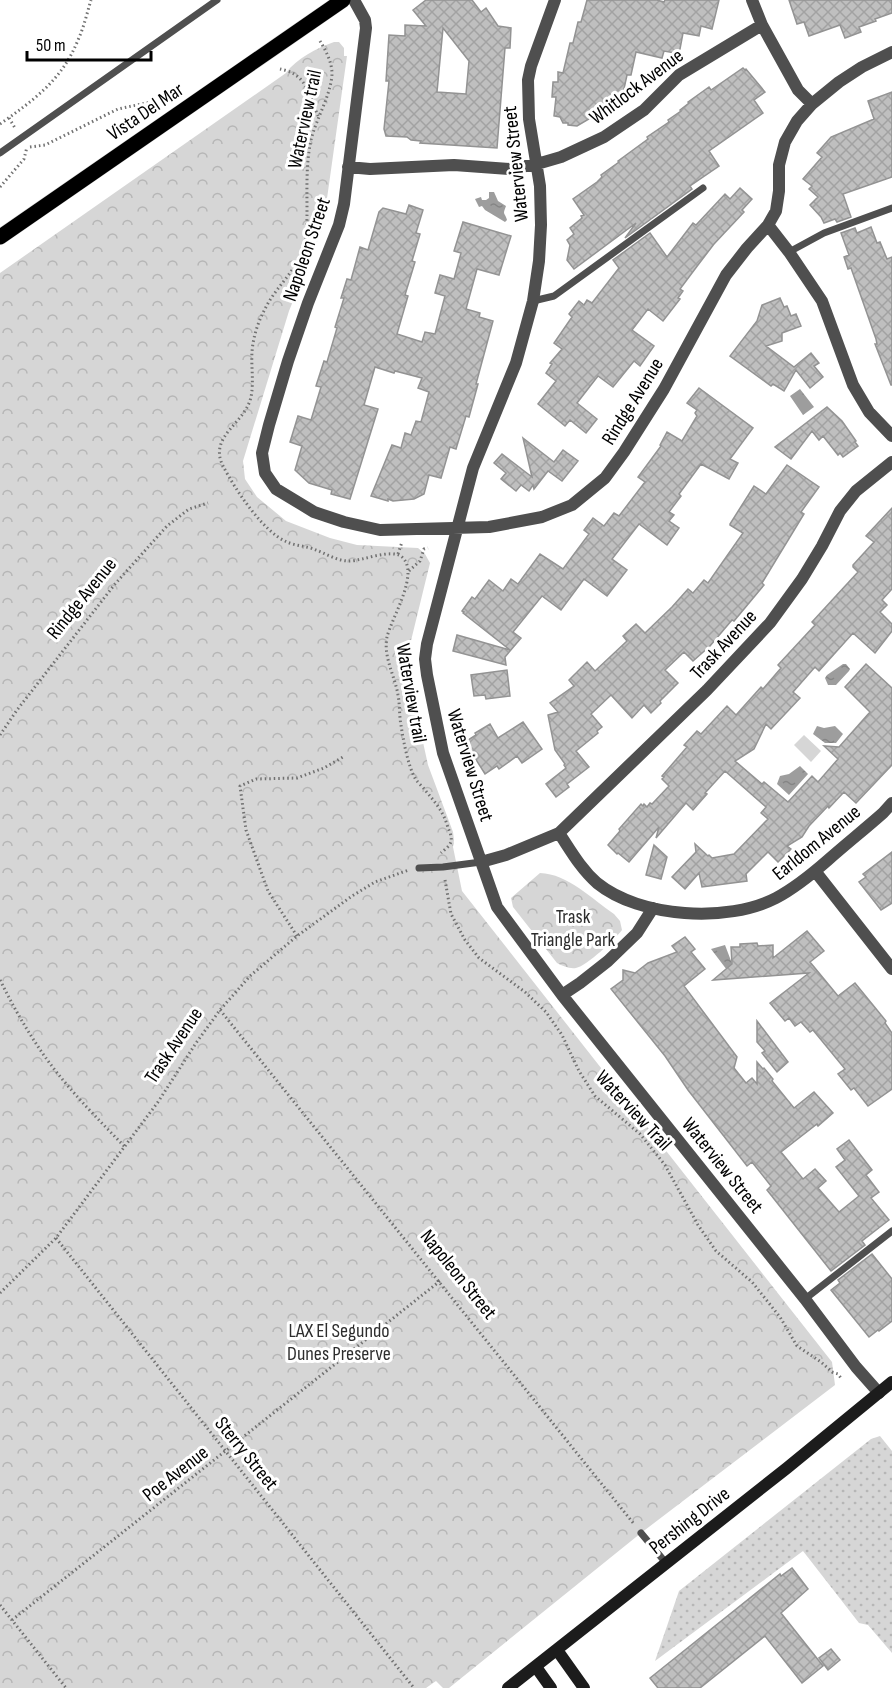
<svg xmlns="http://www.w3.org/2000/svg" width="892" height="1688" viewBox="0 0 892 1688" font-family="'Sofia Sans Condensed',sans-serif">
<defs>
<pattern id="grass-dots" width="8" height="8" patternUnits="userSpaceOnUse" patternTransform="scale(1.5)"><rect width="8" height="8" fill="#d6d6d6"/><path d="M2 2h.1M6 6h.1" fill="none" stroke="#b6b6b6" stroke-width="1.8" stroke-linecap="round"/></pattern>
<pattern id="park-crowns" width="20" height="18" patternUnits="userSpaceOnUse" patternTransform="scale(1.5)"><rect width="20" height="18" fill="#d6d6d6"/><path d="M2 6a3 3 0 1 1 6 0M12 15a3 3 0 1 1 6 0" fill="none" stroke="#b6b6b6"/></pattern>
<pattern id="water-ripples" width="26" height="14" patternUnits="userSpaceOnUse" patternTransform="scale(1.5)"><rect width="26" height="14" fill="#9d9d9d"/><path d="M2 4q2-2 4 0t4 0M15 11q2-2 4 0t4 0" fill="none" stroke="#858585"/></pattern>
<pattern id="building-cross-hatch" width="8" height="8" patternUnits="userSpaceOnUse" patternTransform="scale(1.5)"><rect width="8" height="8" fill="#bfbfbf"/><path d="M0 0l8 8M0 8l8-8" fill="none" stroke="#a2a2a2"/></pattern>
</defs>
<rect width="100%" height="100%" fill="#fff"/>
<path fill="url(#grass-dots)" d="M880 1436 892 1451V1653L868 1625 859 1623 803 1551 655 1661 679 1591 871 1439Z"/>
<path fill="url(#park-crowns)" d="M334 42H339L344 48V56H347L323 227 289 311 243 461 245 479 257 497 286 521 330 538 357 545 418 548 425 554 430 563 407 657V669L428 765 453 832 454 840 453 847 462 891 832 1362 835 1385 641 1533 449 1688H443L436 1681 426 1688H0V273L286 73C297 58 317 48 334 42Z
M540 873C568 874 592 899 614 914L620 921 622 930C615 939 587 966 576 968 569 969 563 966 557 963L513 907 511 898Z"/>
<path fill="#d6d6d6" d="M804 735 821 751 811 762 794 745Z"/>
<path fill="url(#water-ripples)" d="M489 192H494L498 201 506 206C502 216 505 212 507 220L505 222 485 210 482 206 479 207 475 199 481 197 482 200H486L489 198Z
M800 389 814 407 803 415 790 396Z
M843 664H846L850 669 849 671 836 685H828L825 678 827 675Z
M817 726 824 728 835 726 843 734 836 743H825L813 734Z
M800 766 808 774 789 795 777 784 780 776 789 774Z
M725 945 736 974H730L711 949Z"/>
<path fill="url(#building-cross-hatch)" stroke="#939393" stroke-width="1.5" fill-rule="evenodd" d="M426 0H472L481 12 486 8 498 26 511 28 510 48H505L497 148 420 143 421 141 411 140 407 137 386 136 384 129 389 81H386L389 35 405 36V25L426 26 413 10ZM443 28 469 61 466 94 437 92Z
M587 0H657L664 2 665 0H719L712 29 701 26 699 36 683 33 680 49 675 53 664 51 662 58 636 52 631 75H627L622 98 614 104 610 103 606 109 577 126 568 125V123H563L560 117 554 116 556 97H552L553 82H558V72L563 73 570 43H573L578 22H581Z
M789 0H892V13L875 19 876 21 859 27 861 32 845 38 840 25 809 36 804 22 797 24Z
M743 68 745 70 746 69 765 92 754 100 763 113 709 151 719 166 690 186 692 189 625 238 636 223 574 269 567 260 570 245 567 240 574 234 570 228 582 218 581 216 584 215 573 199 597 182 602 177 601 175 619 162 618 161 648 139 647 137 669 122 668 120 681 111 680 110 689 103 688 102 709 87 711 90Z
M892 92V177L843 194 851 217 837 222 835 219 824 223 821 217 810 205 818 197 809 189 812 186 803 179 822 157 817 153 831 137 874 119 868 101Z
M740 188 752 199 742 210 744 212 714 244 698 265 680 289 683 291 678 298 680 299 663 321 648 309 632 330 654 346 640 366 634 361 613 387 598 376 577 403 597 419 586 433 570 420 565 426 538 404 556 381 546 373 552 364 550 363 562 349 554 343 572 317 569 314 579 301 584 305 587 300 592 303 619 268 613 260 650 233 667 257 693 223 696 225 725 194 730 199Z
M409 205 423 210 416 233 420 234 412 261 415 262 405 295 408 296 397 334 422 342 425 332 435 334 445 296 435 293 440 275 454 279 461 253 454 251 463 222 511 236 499 275 477 269 466 309 480 313 479 317 493 321 476 384H478L469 417 466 416 456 449 450 447 441 478 429 475 424 494 414 499 393 501 388 499V501L371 496 392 445 401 448 405 433 411 435 416 421 421 422 429 392 418 388 422 378 395 371 394 373 375 367 364 405 378 409 350 499 331 494 332 490 309 483 295 470 302 446 290 442 298 416 311 420 321 387 316 386 324 361 327 362 337 328 335 327 344 298H341L347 279 351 280 360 247 368 250 379 212 383 208 406 214Z
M871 227 877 243 880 242 887 259 892 257V385H891L875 344H877L876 339 851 268 848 269 844 257 849 255 841 233 855 228 857 233Z
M780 298 784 307 787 306 791 316 796 314 801 326 782 333V341L766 346 794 367 811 353 819 363 814 366 823 377 810 388 796 370 784 391 773 384 771 386 730 356 757 321 762 305Z
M699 388 753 428 730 459 738 463 729 479 701 464 679 494 681 496 669 512 674 515 669 521 679 528 667 545 639 524 612 559 627 570 607 596 584 579 561 610 542 596 513 632 521 638 505 657 506 665 453 651 457 635 510 650 463 613 464 612 462 611 472 597 475 599 489 580 503 591 511 579 518 584 540 554 563 569 589 534 584 530 593 518 604 526 614 513 619 516 645 482 638 477 661 446 660 445 667 432 682 441 697 416 695 413 697 410 687 403Z
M827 407 842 421 856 441 855 442 858 446 843 457 840 453 838 455 823 436 819 440 812 431 791 459 775 447Z
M523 438 554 462 563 450 578 461 562 481 548 471 534 489 533 485 529 491 521 485 516 491 501 479 506 473 494 463 502 454 532 477Z
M787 465 819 487 801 512 804 514 762 583 764 585 734 621 732 620 710 646 693 661 684 652 665 670 678 683 660 701 661 703 651 713 644 705 632 718 611 695 591 714 602 727 597 731 598 733 576 751 589 767 567 784 569 787 556 797 546 784 566 768 564 765 565 764 555 750 548 715 558 712 550 703 574 686 569 680 587 662 595 671 627 641 623 636 636 624 645 633 672 607 688 589 693 593 704 580 708 583 743 533 730 525V524L754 486 766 494Z
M892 508V589L882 600 887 605 880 612 892 624V631L875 653 853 633 819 671 815 667 793 692 800 698 771 729 766 724 754 749 735 761 762 784 764 782 788 802 812 776 818 782 838 759 824 746 839 747 870 712 845 687 866 664 892 688V765L856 803 844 792 829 808 828 806 809 826 802 837 787 846 791 849 778 862 768 852 746 874 747 881 702 887 699 873 685 889 672 877 696 852 695 844 708 856 709 855 712 858 734 854 768 819 761 813 766 807 725 771 705 793 707 794 693 810 686 803 656 838 659 827 629 862 618 853 617 854 608 845 620 831 619 829 641 804 643 806 644 804 647 807 650 803 652 804 669 786 662 779 664 777 662 776 687 747 684 745 697 731 701 734 727 706 736 715 761 687 763 689 781 668 778 665 815 625 812 622 858 572 853 567V565L874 542 866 536Z
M507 670 510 696 486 699 485 695 474 696 471 675Z
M523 722 542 749 522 763 517 756 499 769 497 766 485 774 465 742 476 735 475 733 490 724 498 738Z
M654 845 667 857 661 879 646 875Z
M892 852V903L881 910 859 882 866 877 863 874Z
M807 931 824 951 810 962 838 996 855 983 886 1021 885 1023 892 1033V1089L868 1106 854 1088 851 1090 838 1074 845 1069 813 1030 810 1032 801 1022 795 1026 789 1018 785 1021 770 1003 809 973 713 980 732 964 731 947H740V944L757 943 758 946 773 945V958Z
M685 937 695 949 691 952 705 969 684 986 737 1057 734 1068 746 1083 752 1078 757 1084V1062L763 1069 764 1068 773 1079 772 1081 794 1108 814 1092 833 1113 818 1126 817 1124 781 1152 803 1179 815 1169 826 1181 818 1188 839 1212 859 1196 836 1167 845 1160 837 1149 849 1140 872 1170 866 1175 879 1192 871 1198 889 1220 862 1241 865 1245 831 1271 767 1190 771 1186 752 1162 747 1166 688 1090 665 1056 611 989 623 980V970L635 973 648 963 677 952 672 946Z
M757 1021 788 1062 777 1072 762 1053 765 1051 757 1042Z
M872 1254 892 1279V1321L879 1331 878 1330 869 1337 831 1290 840 1283 838 1280Z
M792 1568 808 1589 781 1613 823 1666 802 1683 765 1636 700 1688H658L650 1678 780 1574 781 1576Z
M831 1649 840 1660 828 1670 819 1658Z"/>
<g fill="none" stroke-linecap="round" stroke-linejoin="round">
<defs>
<path id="primary" d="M0 237 343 0"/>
</defs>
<use href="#primary" stroke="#dbdbdb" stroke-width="16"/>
<path stroke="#717171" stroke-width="3" stroke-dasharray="1.5 3" stroke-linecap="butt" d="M320 41C326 51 332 62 332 74 331 95 316 119 311 140 306 163 307 187 307 210 307 223 307 238 303 250 295 272 275 288 265 309 258 322 253 337 252 352 251 366 254 382 251 397 245 424 208 436 223 466 235 489 263 532 287 542 296 546 307 546 316 550 327 554 337 561 349 561 362 561 392 548 402 557 420 573 392 617 387 637 383 657 395 676 398 695 400 705 399 715 401 725 403 739 408 766 415 778 417 782 422 786 425 790 435 802 444 812 448 828 450 832 452 837 451 842 449 847 444 850 441 853
M280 69C284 70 290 71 294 74 308 82 312 102 318 116
M9 118 15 128
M0 124C34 100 62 80 78 40 84 27 87 13 91 0
M30 147 45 145 118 109 156 101H158L162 105
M0 187 24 159 27 147
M398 554 402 542
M409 571 420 561 424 549 428 548
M0 735 17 710 115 584 167 526 189 509 208 503
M445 880 451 914 465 940 479 958 525 992 546 1012 562 1035 579 1071 595 1096 640 1134 665 1165 698 1225 716 1251 752 1282 780 1317 797 1346 821 1362 832 1372 838 1374 841 1378
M297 936 268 891 246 830 240 786 256 779 297 778 324 768 343 757
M0 980C11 1002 23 1024 37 1045 61 1082 94 1115 125 1147
M220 1010 634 1524
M56 1238 414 1688
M0 1293 56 1238 158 1102 196 1043 220 1010 250 976 297 936 352 896 375 882 409 870
M0 1605 66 1688
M12 1620 440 1281"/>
<path stroke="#4f4f4f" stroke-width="7" d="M0 153 217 0
M789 252 824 233 892 208
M533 301 554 296 703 188
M419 868 443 867 481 862
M805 1299 892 1231
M641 1533 666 1563"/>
<path stroke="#4f4f4f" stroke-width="12" d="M354 0 365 20 366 28 344 204 339 225 308 303 288 361 269 425 262 453 265 473 276 489 314 512 344 522 380 530 489 527 542 517 572 505 605 478 624 452 664 389 726 275 747 248 768 225 776 211 779 191V165L785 142 797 121 812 104 839 82 862 67 892 52
M555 0 531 66 528 80 529 119 540 186 541 225 539 261 533 301 516 363 473 468 427 644 425 659 427 675 443 753 497 907 562 995 805 1299 856 1367 879 1393
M752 0 762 25 798 90 812 104
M348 167 370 169 454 165 509 169 537 164 561 157 604 137 644 110 679 75 762 25
M768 225 789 252 822 301 853 385 869 412 892 436
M559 833 707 690 770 623 802 579 822 546 840 511 856 491 892 462
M481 862 506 855 559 833C571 851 581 869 597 883 640 918 728 923 776 898 795 888 812 874 828 860 846 844 865 829 883 813L892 803
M815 871 892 969
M562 995 580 983 608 961 637 933 653 908"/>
<path stroke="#1c1c1c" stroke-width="12" d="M557 1650 584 1688
M536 1667 551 1688
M508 1688 787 1468 892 1382"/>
<use href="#primary" stroke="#000" stroke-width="15"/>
</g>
<g text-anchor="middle" stroke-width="6" stroke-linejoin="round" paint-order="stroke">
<g font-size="20" fill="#000" stroke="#fff">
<text transform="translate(636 86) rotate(-37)" y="7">Whitlock Avenue</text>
<text transform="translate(145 111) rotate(-34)" y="7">Vista Del Mar</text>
<text transform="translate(304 119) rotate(-78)" y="7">Waterview trail</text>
<text transform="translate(515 164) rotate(-96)" y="7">Waterview Street</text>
<text transform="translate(306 249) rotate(-71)" y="7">Napoleon Street</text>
<text transform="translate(632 401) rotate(-58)" y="7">Rindge Avenue</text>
<text transform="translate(81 598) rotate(-51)" y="7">Rindge Avenue</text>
<text transform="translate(723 644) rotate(-47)" y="7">Trask Avenue</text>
<text transform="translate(412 693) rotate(80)" y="7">Waterview trail</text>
<text transform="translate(471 765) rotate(73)" y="7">Waterview Street</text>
<text transform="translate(816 842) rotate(-39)" y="7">Earldom Avenue</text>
<text transform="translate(173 1045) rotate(-56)" y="7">Trask Avenue</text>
<text transform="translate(634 1110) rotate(47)" y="7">Waterview Trail</text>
<text transform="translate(723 1165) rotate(51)" y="7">Waterview Street</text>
<text transform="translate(459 1274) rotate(51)" y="7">Napoleon Street</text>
<text transform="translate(247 1453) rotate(51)" y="7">Sterry Street</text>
<text transform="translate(175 1473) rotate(-38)" y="7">Poe Avenue</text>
<text transform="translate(689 1520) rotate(-38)" y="7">Pershing Drive</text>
</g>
<g font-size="20" fill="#2d2d2d" stroke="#fff">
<text x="573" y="923">Trask<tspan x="573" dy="23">Triangle Park</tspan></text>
<text x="339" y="1337">LAX El Segundo<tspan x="339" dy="23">Dunes Preserve</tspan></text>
</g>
</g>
<path d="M27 51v9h124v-9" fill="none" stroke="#000000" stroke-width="3"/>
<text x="36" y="51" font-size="18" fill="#000000" stroke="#ffffff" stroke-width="4.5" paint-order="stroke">50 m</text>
</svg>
